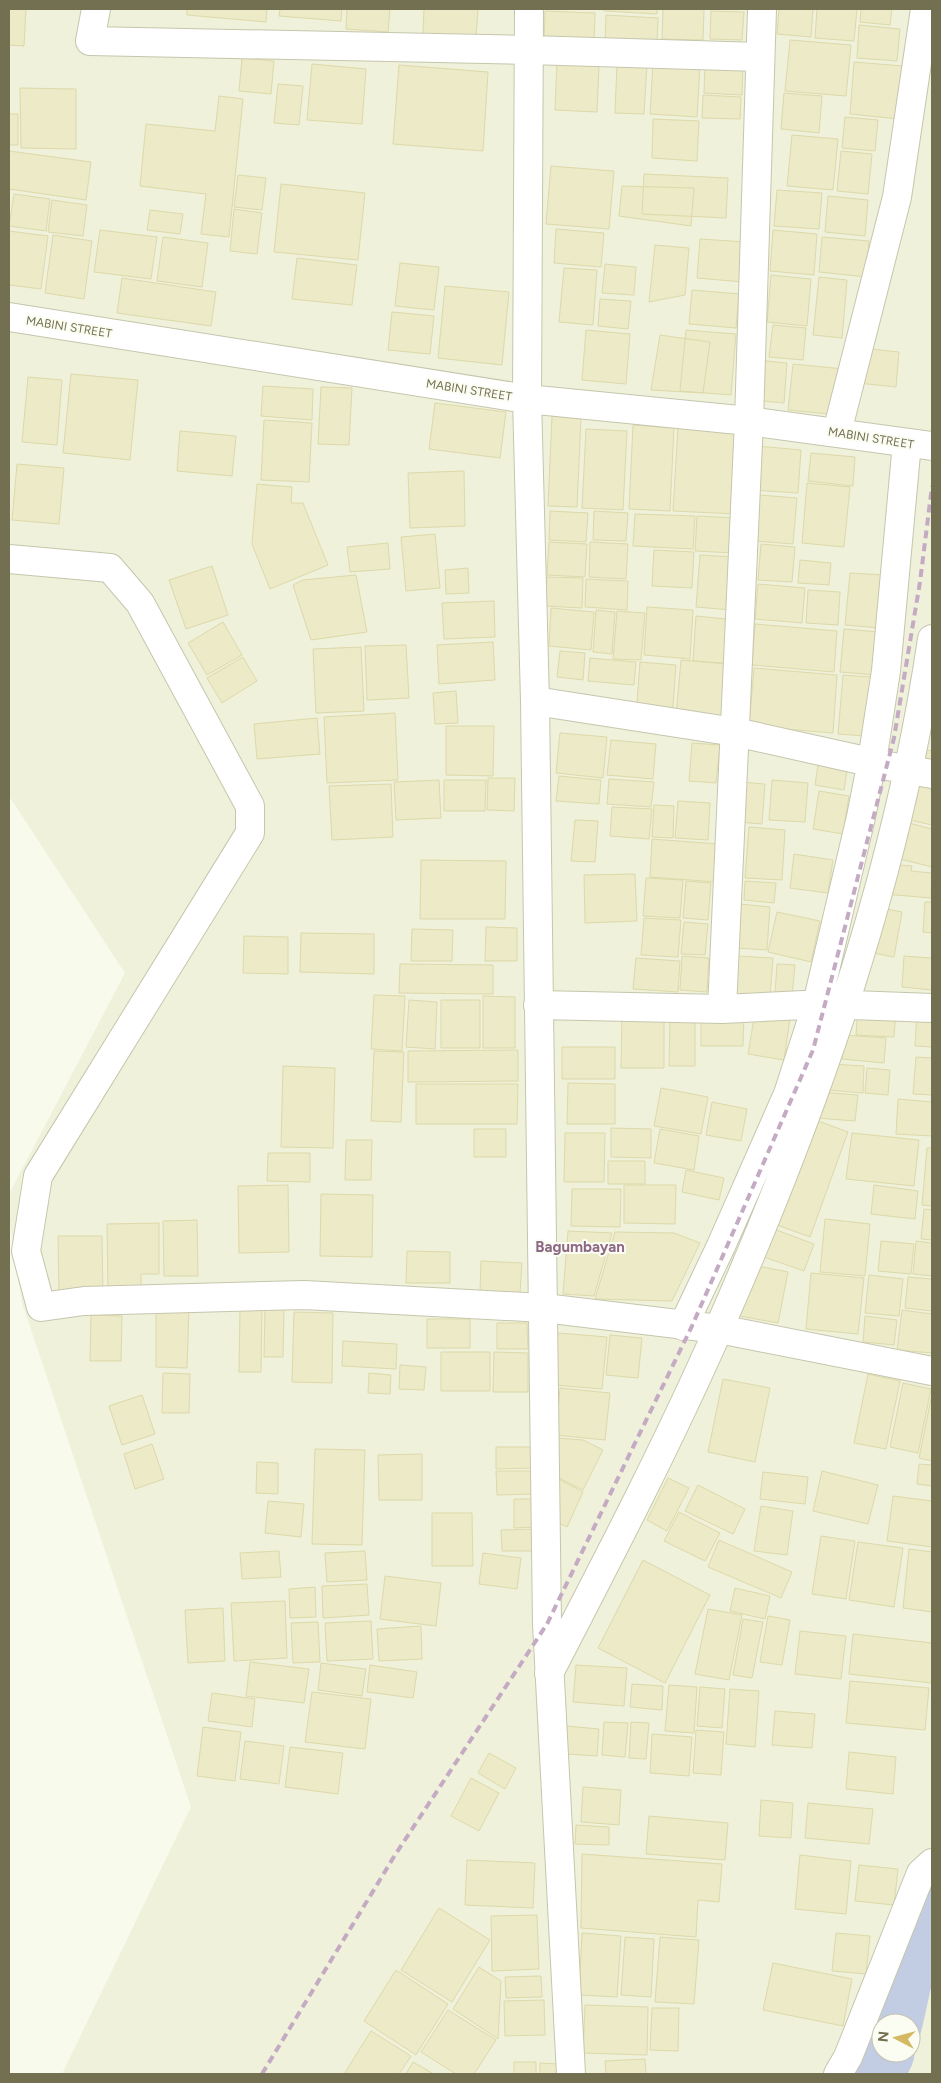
<svg xmlns="http://www.w3.org/2000/svg" width="941" height="2083" viewBox="0 0 941 2083" font-family="Figtree,sans-serif">
<rect width="100%" height="100%" fill="#f8faec"/>
<path fill="#eff1db" fill-rule="evenodd" d="M9 9H932V2074H62L191 1807 22 1303 9 1219V1194L125 973 9 796ZM881 2023H911V2053H881Z"/>
<g fill="none" stroke-linecap="round" stroke-linejoin="round">
<path stroke="#c2cce2" stroke-width="59" d="M893 2023 910 1946 932 1913
M875 2074 885 2053"/>
</g>
<path fill="#eceac7" stroke="#ddd9a9" d="M9 9H26L24 46 9 45Z
M187 9H267L266 22 187 15Z
M280 9H342L341 21 279 16Z
M347 9H390L388 32 346 29Z
M424 9H478L476 37 423 34Z
M604 9H657V14L604 11Z
M663 9H704L703 40 662 39Z
M779 9H813L811 37 777 34Z
M817 9H857L854 41 815 38Z
M861 9H892L890 25 860 22Z
M545 11 595 13 594 43 544 41Z
M711 11 744 12 742 40 710 39Z
M606 15 658 18 657 43 605 42Z
M859 25 900 29 897 61 857 58Z
M790 40 851 45 846 96 785 91Z
M242 58 274 61 271 94 239 91Z
M854 62 903 66 898 119 850 114Z
M653 63 700 65 697 117 650 114Z
M312 64 366 69 362 124 307 120Z
M557 64 599 66 597 112 555 110Z
M617 64 647 65 644 114 615 113Z
M705 64 743 66 742 95 704 93Z
M399 65 488 72 483 151 393 144Z
M278 84 303 86 299 125 274 123Z
M20 88 76 89V149L21 148Z
M784 93 822 96 819 133 781 129Z
M703 95 741 97 740 119 702 118Z
M219 96 243 99 229 237 201 234 206 194 140 186 146 124 215 131Z
M9 114H18V145H9Z
M845 117 878 120 875 151 842 148Z
M653 119 699 121 697 161 652 158Z
M792 135 838 139 833 190 787 186Z
M9 151 91 162 86 200 9 189Z
M841 151 872 154 868 194 837 191Z
M551 166 614 171 609 229 546 224Z
M644 174 728 178 726 218 642 214Z
M238 175 266 178 262 210 234 207Z
M281 184 365 193 358 260 274 252Z
M622 186 694 188 691 226 619 216Z
M777 190 822 193 819 229 774 226Z
M14 194 50 199 46 231 9 226Z
M828 196 868 200 865 236 825 232Z
M52 200 87 205 83 236 48 232Z
M234 209 262 213 257 254 230 251Z
M150 210 183 214 180 234 147 230Z
M556 229 604 233 601 267 554 263Z
M100 230 157 237 151 279 94 272Z
M773 230 817 234 814 275 770 271Z
M9 231 48 236 41 289 9 285Z
M53 235 92 241 84 299 45 293Z
M163 237 208 243 202 287 157 281Z
M822 237 869 241 866 277 819 272Z
M700 239 746 242 743 282 697 278Z
M655 245 689 248 685 295 649 302Z
M297 258 357 265 352 305 292 299Z
M400 263 439 267 434 310 395 306Z
M605 264 636 267 634 295 602 293Z
M564 268 597 270 593 325 559 322Z
M771 275 811 279 807 326 767 322Z
M819 277 847 280 842 338 813 335Z
M122 278 216 292 211 326 117 313Z
M445 286 509 292 502 365 438 358Z
M692 290 739 294 736 328 689 324Z
M600 299 631 301 628 329 598 326Z
M392 312 434 316 430 354 388 350Z
M773 325 806 328 803 360 769 357Z
M586 330 630 334 626 384 582 380Z
M686 330 736 334 731 395 680 391Z
M660 335 710 342 703 393 651 390Z
M862 348 899 352 896 387 858 383Z
M757 360 787 363 784 403 753 400Z
M793 364 844 369 839 415 788 410Z
M71 374 138 380 130 460 63 453Z
M28 377 62 380 57 445 22 442Z
M263 386 313 389 312 420 261 416Z
M321 387 352 388 349 445 318 444Z
M435 403 506 412 500 458 429 449Z
M552 416 581 418 577 507 548 506Z
M264 420 312 423 309 482 261 480Z
M633 425 674 428 670 511 629 509Z
M678 427 740 430 736 514 673 511Z
M586 429 627 431 623 510 582 508Z
M180 431 236 436 232 476 177 471Z
M757 446 801 450 798 493 753 490Z
M811 453 855 457 853 486 808 481Z
M17 464 64 468 59 524 12 520Z
M464 471 465 526 410 528 408 473Z
M807 483 850 487 844 547 802 543Z
M257 484 292 487 291 503H303L328 565 270 589 252 544Z
M759 495 797 498 793 544 755 541Z
M550 511 588 513 586 542 549 540Z
M594 511 628 513 626 541 593 540Z
M635 514 695 516 693 549 633 546Z
M697 516 736 518 734 553 695 551Z
M435 534 440 588 406 591 401 537Z
M549 542 587 544 585 577 547 575Z
M590 542 628 544 626 579 589 577Z
M388 543 390 569 350 572 347 547Z
M761 544 795 547 792 582 758 580Z
M654 550 694 552 692 588 652 586Z
M700 555 735 557 731 610 696 607Z
M800 560 831 563 829 585 798 583Z
M212 566 228 615 186 629 169 580Z
M468 568 469 593 446 594 445 570Z
M850 573 885 575 881 628 845 625Z
M356 575 367 632 311 640 293 585 303 580Z
M547 577 583 578 582 608 545 606Z
M586 579 628 581 627 610 585 607Z
M758 584 805 588 802 623 755 619Z
M808 590 840 592 838 625 806 623Z
M494 601 495 637 444 639 442 603Z
M647 607 693 610 690 659 644 655Z
M551 608 594 612 591 650 549 646Z
M596 610 615 612 612 654 593 652Z
M617 611 645 613 641 660 613 659Z
M696 616 736 620 733 664 693 661Z
M223 622 242 655 207 675 188 643Z
M755 624 837 631 834 672 752 665Z
M844 629 879 632 876 675 840 672Z
M493 642 495 680 439 684 437 645Z
M406 645 409 698 367 700 365 646Z
M361 647 364 711 316 713 313 649Z
M560 651 585 653 583 680 557 677Z
M243 657 257 681 222 703 207 678Z
M590 658 636 662 634 685 588 681Z
M681 660 730 664 726 720 676 716Z
M640 662 676 665 672 719 636 716Z
M754 668 837 675 833 733 749 726Z
M843 675 871 677 866 736 838 734Z
M456 691 458 723 435 724 433 693Z
M395 713 398 780 327 783 324 717Z
M317 718 320 754 257 759 254 724Z
M446 726H494L493 776 446 775Z
M560 733 607 737 603 778 556 773Z
M611 740 656 744 653 779 607 775Z
M692 743 720 745 716 783 689 781Z
M922 749 932 751V771L920 770Z
M819 758 848 764 844 790 815 785Z
M914 773 932 776V825L905 819Z
M559 776 601 780 599 804 556 801Z
M488 778H515L514 811 487 810Z
M609 779 654 782 651 807 607 804Z
M439 780 441 818 396 820 394 782Z
M444 780H486L485 811H444Z
M772 780 808 783 805 822 769 820Z
M741 782 765 784 762 824 738 822Z
M391 784 393 837 332 840 329 786Z
M819 791 849 796 843 834 813 829Z
M678 801 710 803 708 840 675 838Z
M654 805 674 806 673 838 652 837Z
M612 807 652 809 649 839 610 836Z
M575 820 598 821 595 862 571 861Z
M905 822 932 829V867L896 858Z
M749 827 785 830 782 880 745 878Z
M652 839 719 844 716 882 650 877Z
M794 854 833 860 828 893 790 888Z
M421 860 506 861 505 919H420Z
M888 864 912 866 911 871 932 873 931 898 884 894Z
M635 874 637 921 585 923 584 875Z
M646 878 683 880 680 918 643 916Z
M686 881 711 883 708 920 683 918Z
M745 881 776 883 774 903 744 900Z
M925 902H932V933L923 932Z
M740 904 770 907 767 950 736 948Z
M876 907 902 912 894 957 868 952Z
M777 912 820 921 811 962 768 952Z
M644 918 681 920 678 957 641 955Z
M684 922 708 924 705 955 681 954Z
M486 927 517 928V961H485Z
M412 929 453 930 452 961H411Z
M301 933 374 934V974L300 972Z
M244 936 288 937V974L243 973Z
M682 956 709 958 707 992 680 990Z
M737 956 773 958 770 997 734 994Z
M904 956 932 958V990L902 987Z
M636 958 680 961 678 992 633 989Z
M400 964 493 965V994L399 993Z
M777 964 795 965 792 996 775 994Z
M374 995 405 996 402 1051 371 1049Z
M483 996 515 997V1048H483Z
M409 1000 437 1002 435 1049 406 1047Z
M441 1000H480V1048H441Z
M858 1006 896 1009 894 1037 856 1035Z
M917 1011 932 1012V1047L915 1046Z
M755 1012 790 1018 784 1060 748 1054Z
M622 1013 664 1014V1068H621Z
M670 1015H695V1066H669Z
M701 1016H744L743 1046H701Z
M844 1035 886 1038 884 1063 842 1059Z
M562 1047H615V1079H562Z
M518 1050V1081L408 1082V1051Z
M374 1051 404 1052 401 1122 371 1121Z
M916 1057 932 1058V1095L913 1094Z
M831 1064 864 1066 863 1093 828 1090Z
M283 1066 335 1068 333 1148 281 1147Z
M867 1068 890 1070 888 1095 865 1093Z
M568 1083 615 1084V1124H567Z
M416 1084H518L517 1124H416Z
M661 1088 708 1097 701 1134 654 1126Z
M819 1092 858 1095 855 1121 817 1118Z
M898 1099 932 1102V1136L896 1134Z
M712 1102 747 1109 741 1141 706 1135Z
M813 1119 848 1132 810 1237 774 1224Z
M611 1128 651 1129V1158L611 1157Z
M474 1129H506V1157H474Z
M660 1129 699 1136 694 1170 654 1163Z
M565 1133H605L604 1182H564Z
M852 1133 919 1140 914 1186 846 1179Z
M346 1140H372L371 1180H345Z
M927 1148H932V1206L922 1205Z
M268 1153H310V1182L267 1181Z
M608 1161H645V1184H608Z
M686 1170 724 1178 719 1200 682 1192Z
M288 1185 289 1252 239 1253 238 1186Z
M624 1185H676L675 1224 624 1223Z
M874 1185 918 1191 915 1219 871 1214Z
M572 1189H621L620 1227 571 1226Z
M321 1194 373 1195 372 1257 320 1256Z
M924 1209 932 1210V1240L921 1239Z
M825 1219 870 1224 865 1276 820 1272Z
M197 1220 198 1276H164L163 1221Z
M159 1223V1274H141V1292H108L107 1224Z
M771 1228 814 1244 804 1271 761 1256Z
M568 1231 612 1233 594 1296 563 1294Z
M615 1232 674 1233 700 1243 672 1301 595 1299Z
M58 1236H102L103 1294H59Z
M881 1241 914 1244 911 1274 878 1271Z
M916 1241 932 1243V1276L913 1274Z
M407 1251 450 1252V1283H406Z
M481 1261 522 1263 520 1293 480 1291Z
M748 1264 788 1272 778 1323 739 1316Z
M811 1273 864 1278 858 1334 806 1329Z
M869 1275 903 1279 899 1316 865 1313Z
M908 1277 932 1279V1311L905 1308Z
M156 1307 189 1308 187 1368 156 1367Z
M240 1308 262 1309 261 1372H239Z
M265 1308 284 1309 283 1357H264Z
M902 1310 932 1314V1353L897 1350Z
M294 1312 333 1313 332 1383 292 1382Z
M91 1315 122 1316 121 1361H90Z
M865 1316 897 1320 894 1345 863 1342Z
M427 1319H470V1348H427Z
M497 1323H527L528 1349H497Z
M558 1333 607 1337 602 1389 554 1385Z
M610 1335 642 1338 638 1378 606 1375Z
M343 1341 397 1344 396 1369 342 1366Z
M441 1352H490V1391H441Z
M494 1352 528 1353V1392H493Z
M400 1365 426 1367 424 1390 399 1389Z
M163 1373 190 1374 189 1413H162Z
M369 1373 391 1375 390 1394 368 1393Z
M868 1374 900 1381 886 1449 854 1443Z
M723 1379 770 1388 755 1462 708 1452Z
M903 1383 931 1389 918 1453 890 1447Z
M560 1388 610 1393 605 1440 556 1435Z
M932 1394V1461L919 1458Z
M142 1395 155 1434 122 1445 109 1406Z
M558 1438 583 1440 603 1450 583 1490 559 1478Z
M152 1444 164 1479 135 1489 124 1454Z
M496 1447H533V1468L496 1469Z
M315 1449 365 1450 362 1545 312 1544Z
M422 1454V1500H379L378 1455Z
M257 1462 278 1463V1494L256 1493Z
M919 1464 932 1465V1486L917 1484Z
M496 1471H535V1494L497 1495Z
M822 1471 878 1485 868 1524 813 1511Z
M763 1472 808 1477 805 1504 760 1499Z
M555 1477 583 1492 567 1527 554 1521Z
M668 1478 689 1488 667 1531 647 1520Z
M698 1485 745 1509 733 1534 685 1511Z
M893 1496 932 1501V1547L887 1541Z
M514 1499H538V1527L514 1528Z
M268 1501 304 1504 301 1537 265 1533Z
M761 1506 793 1511 787 1555 754 1551Z
M679 1512 720 1533 705 1561 664 1541Z
M432 1513H472L473 1566H432Z
M538 1529V1551H502L501 1530Z
M821 1536 855 1541 846 1599 812 1594Z
M719 1540 792 1572 781 1598 708 1567Z
M858 1542 903 1548 894 1607 849 1600Z
M909 1549 932 1552V1612L903 1608Z
M279 1551 281 1577 242 1579 240 1553Z
M365 1551 367 1580 327 1582 325 1553Z
M483 1553 521 1558 517 1589 479 1584Z
M643 1560 710 1595 665 1683 598 1648Z
M385 1576 441 1583 436 1626 380 1619Z
M367 1584 369 1615 323 1618 322 1586Z
M315 1587 316 1617 290 1618 289 1589Z
M735 1588 770 1596 765 1619 730 1611Z
M285 1601 287 1658 234 1661 231 1603Z
M223 1608 225 1661 188 1663 185 1610Z
M708 1609 742 1615 729 1680 695 1674Z
M768 1616 790 1620 782 1665 760 1662Z
M743 1619 763 1622 752 1678 733 1675Z
M371 1621 373 1659 327 1661 325 1623Z
M318 1622 320 1662 293 1663 291 1623Z
M421 1626 422 1659 379 1661 377 1629Z
M800 1631 846 1636 841 1679 795 1674Z
M853 1634 932 1643V1683L849 1674Z
M250 1662 309 1669 304 1703 246 1696Z
M321 1663 366 1669 362 1696 318 1690Z
M370 1665 417 1672 413 1698 367 1692Z
M576 1665 627 1668 624 1706 573 1702Z
M850 1681 929 1688 925 1730 846 1723Z
M632 1684 663 1686 662 1710 630 1707Z
M669 1685 697 1687 694 1733 665 1731Z
M700 1687 725 1689 722 1728 697 1726Z
M730 1689 759 1691 755 1747 726 1744Z
M312 1692 371 1699 365 1749 305 1742Z
M212 1693 255 1699 252 1727 208 1721Z
M775 1711 815 1714 812 1748 772 1745Z
M604 1722 628 1723 625 1757 602 1755Z
M631 1722 649 1723 646 1759 629 1758Z
M567 1726 599 1729 597 1756 565 1754Z
M203 1727 241 1732 235 1781 197 1776Z
M696 1730 724 1732 721 1775 693 1773Z
M652 1734 692 1737 689 1776 650 1773Z
M245 1741 284 1746 279 1784 240 1779Z
M290 1747 343 1753 338 1794 285 1787Z
M849 1752 896 1757 893 1794 846 1789Z
M489 1753 516 1768 505 1789 478 1773Z
M471 1778 499 1793 479 1831 451 1816Z
M583 1787 621 1790 619 1825 581 1822Z
M761 1800 793 1803 791 1838 759 1836Z
M808 1803 873 1809 869 1844 805 1838Z
M649 1816 728 1823 725 1860 646 1854Z
M576 1825 609 1827V1845L575 1844Z
M582 1854 722 1864 719 1902 698 1900 696 1937 581 1928Z
M800 1855 851 1861 846 1914 795 1909Z
M467 1860 535 1863 533 1908 465 1905Z
M859 1865 898 1869 894 1905 855 1901Z
M439 1908 490 1940 452 2002 401 1970Z
M537 1915 539 1969 492 1971 491 1916Z
M582 1933 621 1936 617 1997 579 1995Z
M836 1933 870 1936 866 1974 832 1971Z
M625 1937 654 1939 651 1997 621 1995Z
M660 1937 699 1940 694 2004 655 2002Z
M773 1963 852 1979 843 2026 763 2010Z
M479 1967 501 1981 498 2039 453 2009Z
M396 1970 448 2004 416 2055 364 2021Z
M541 1976 542 1997 506 1998 505 1977Z
M544 2000 545 2035 505 2036 504 2001Z
M585 2005 648 2007 647 2055 583 2053Z
M652 2008H679L678 2051 650 2050Z
M448 2010 496 2040 474 2074H456L421 2052Z
M371 2031 411 2056 399 2074H344Z
M645 2059 646 2074H606L605 2061Z
M413 2062 434 2074H406Z
M514 2062H536V2074H514Z
M540 2063 558 2064V2074H540Z"/>
<g fill="none" stroke-linecap="round" stroke-linejoin="round">
<defs>
<path id="minor" d="M96 9 90 41 529 50 760 57
M527 399 529 9
M837 432 897 197 925 9
M9 559 110 568 140 603 250 806V833L38 1176 26 1251 41 1307 84 1301 304 1295 544 1308 719 1329 932 1371
M535 701 735 732 888 766 932 774
M538 1005 722 1009 825 1004 932 1008
M722 1009 749 421 762 9
M683 1326 721 1246 788 1094 817 1004 861 817 872 761 886 671 907 443
M549 1673C608 1559 667 1446 719 1328 816 1108 897 878 932 639
M838 2074 848 2057 921 1873 932 1863"/>
<path id="tertiary" d="M9 317 527 399 749 421 932 446
M527 399 535 701 547 1624 571 2074"/>
</defs>
<use href="#minor" stroke="#c6c6ad" stroke-width="30"/>
<use href="#tertiary" stroke="#c6c6ad" stroke-width="30"/>
<use href="#minor" stroke="#fff" stroke-width="28"/>
<use href="#tertiary" stroke="#fff" stroke-width="28"/>
<path stroke="#c4aac2" stroke-width="4" stroke-dasharray="8 5" stroke-linecap="butt" d="M262 2074 395 1855 547 1624 692 1326 813 1050 894 738 920 582 932 486"/>
</g>
<g text-anchor="middle" stroke-width="4" stroke-linejoin="round" paint-order="stroke">
<g font-size="12" fill="#736f51" stroke="#fbfdf2">
<text transform="translate(69 327) rotate(9)" y="4">MABINI STREET</text>
<text transform="translate(469 390) rotate(9)" y="4">MABINI STREET</text>
<text transform="translate(871 438) rotate(9)" y="4">MABINI STREET</text>
</g>
<g font-size="15" font-weight="bold" fill="#8e6987" stroke="#fbfdf2">
<text x="580" y="1252">Bagumbayan</text>
</g>
</g>
<rect width="941" height="2083" fill="none" stroke="#736f51" stroke-width="20"/>
<g transform="translate(896 2038) rotate(276)"><circle r="24" fill="#fbfdf2" stroke="#c5c4b2"/>
<path d="M0-4L9 19L0 12L-9 19Z" fill="#d4b961"/>
<text y="-8" font-size="14" font-weight="bold" text-anchor="middle" fill="#736f51">N</text>
</g>
</svg>
